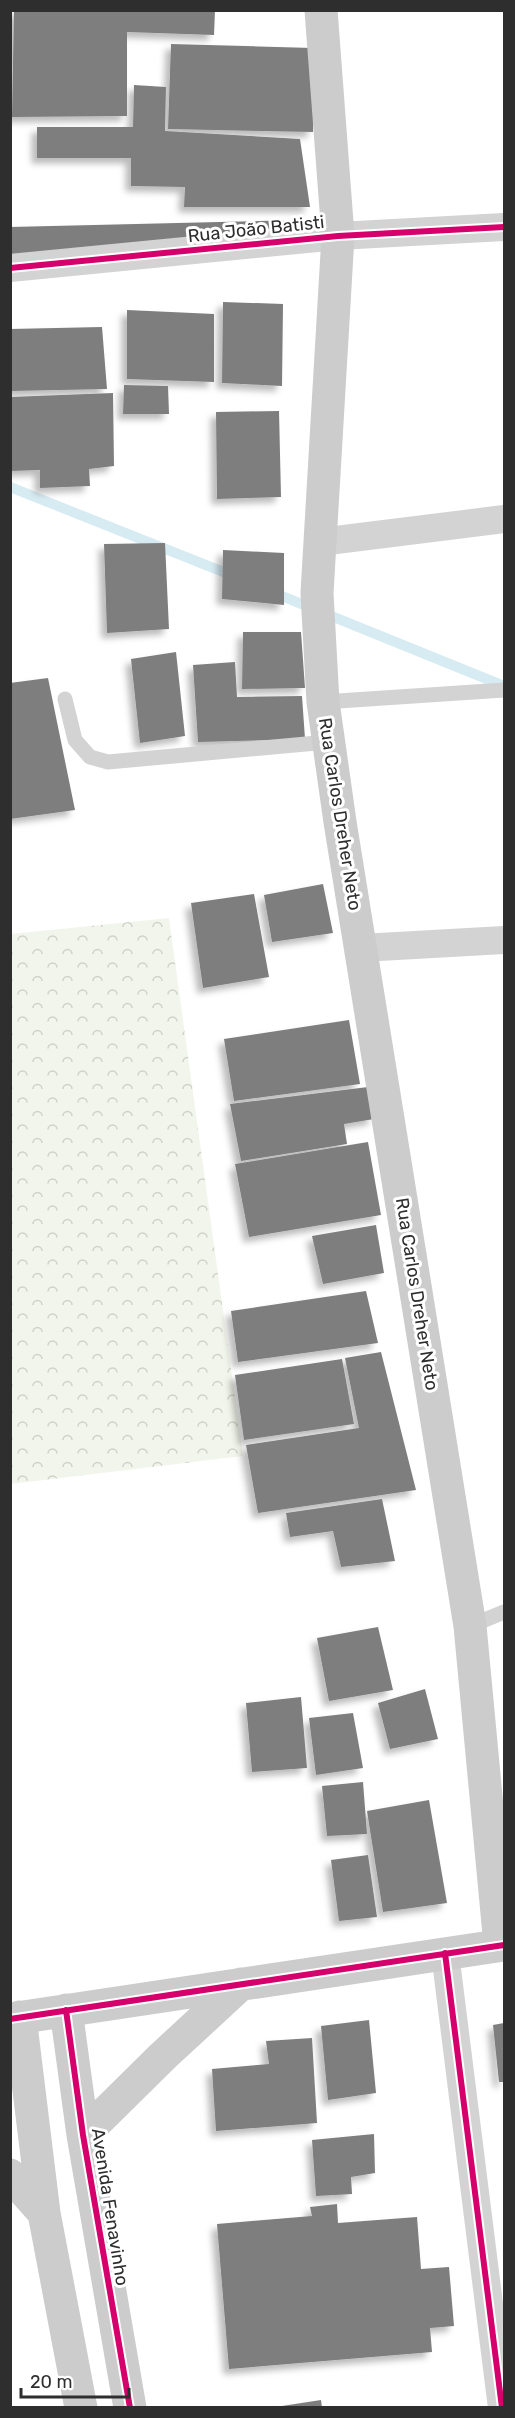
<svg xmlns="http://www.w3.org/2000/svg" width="515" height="2418" viewBox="0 0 515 2418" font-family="Rubik,sans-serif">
<defs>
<pattern id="forest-crowns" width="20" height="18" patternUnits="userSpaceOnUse" patternTransform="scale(1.5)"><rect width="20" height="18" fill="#f2f5eb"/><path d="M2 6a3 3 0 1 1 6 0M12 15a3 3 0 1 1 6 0" fill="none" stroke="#d0d2ca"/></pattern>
<filter id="shadow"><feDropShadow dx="-5.5" dy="5.5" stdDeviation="3" flood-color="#0004"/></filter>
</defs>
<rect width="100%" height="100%" fill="#fff"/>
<path fill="url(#forest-crowns)" d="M169 918 243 1456 11 1484V934Z"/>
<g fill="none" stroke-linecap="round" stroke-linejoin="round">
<path stroke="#d7ebf2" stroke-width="10" d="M10 487 236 577
M272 592 504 686"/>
</g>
<path fill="#7e7e7e" filter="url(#shadow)" d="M14 10H215L214 35 127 32V116L12 117Z
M171 44 313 48V132L168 129Z
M134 85 166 87 165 131 300 139 310 207H184L185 187 131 186V158H37V127H133Z
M301 220 299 233 10 257V227Z
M223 302 283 304 282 386 222 383Z
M127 310 214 314V382L127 379Z
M102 327 107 389 10 391V329Z
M124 385 168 386 169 414H123Z
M113 393 114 466 89 469 90 486 40 488V470L10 471V397Z
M279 411 281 497 217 499 216 412Z
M165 543 169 629 107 633 104 544Z
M223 550 284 553V605L222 599Z
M243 632H301L305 688 242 689Z
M176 652 185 736 140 743 131 659Z
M235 662 237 697 302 696 305 739 198 742 193 665Z
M48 678 75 810 10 819V683Z
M323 884 333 933 272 942 264 895Z
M254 894 269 977 203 988 191 903Z
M349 1020 360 1084 234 1101 224 1039Z
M368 1087 374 1119 344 1124 347 1144 241 1161 230 1104Z
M368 1142 381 1215 249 1237 235 1164Z
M376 1225 384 1273 323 1284 312 1236Z
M366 1291 378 1343 238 1362 231 1311Z
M381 1352 416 1490 258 1513 246 1445 359 1428 345 1358Z
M342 1359 354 1424 244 1440 235 1375Z
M382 1499 395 1561 341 1567 333 1531 290 1537 286 1513Z
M378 1627 393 1690 329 1701 317 1638Z
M425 1689 438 1739 390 1749 378 1703Z
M301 1697 307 1768 252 1772 246 1703Z
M353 1713 363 1768 316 1775 309 1718Z
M363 1782 367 1834 327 1836 322 1786Z
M429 1800 447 1903 383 1912 367 1811Z
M368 1855 377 1917 339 1921 331 1860Z
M369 2020 376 2093 328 2100 321 2026Z
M504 2023V2082H499L493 2025Z
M312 2038 317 2123 216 2131 212 2069 269 2064 266 2041Z
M374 2134 375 2173 351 2177 352 2194 316 2196 312 2140Z
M337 2204 338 2223 417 2217 421 2269 449 2267 454 2326 430 2328 432 2352 229 2369 217 2224 312 2216 310 2207Z
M321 2400 322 2408H282V2406Z"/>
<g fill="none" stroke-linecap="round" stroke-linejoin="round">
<path stroke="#d3d3d3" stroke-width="15" d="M65 699 75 740 90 757 108 762 328 742
M323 702 504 690
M470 1626 504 1612"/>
<path stroke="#d3d3d3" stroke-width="28" d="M10 268 338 236 504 227
M320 542 504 519
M361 948 504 940
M445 1953 502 2408"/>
<path stroke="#ccc" stroke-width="33" d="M321 10 338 236 317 593 323 702 340 822 470 1626 500 1945
M66 2010 83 2135 130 2408
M20 2017 44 2213 81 2408
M10 2019 504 1945
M83 2135 162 2057 241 1984
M10 2175 44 2213"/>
<defs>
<path id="cycleway" d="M10 268 338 236 504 227
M445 1953 502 2408
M66 2010 83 2135 130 2408
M10 2019 504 1945"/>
</defs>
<use href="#cycleway" stroke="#fff" stroke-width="10"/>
<use href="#cycleway" stroke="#d6006c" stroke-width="6"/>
</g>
<g text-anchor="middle" stroke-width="6" stroke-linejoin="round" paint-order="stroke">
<g font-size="18" fill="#2e2e2e" stroke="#fff">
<text transform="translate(256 229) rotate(-6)" y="6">Rua João Batisti</text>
<text transform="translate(340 814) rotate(81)" y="6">Rua Carlos Dreher Neto</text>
<text transform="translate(417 1294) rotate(81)" y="6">Rua Carlos Dreher Neto</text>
<text transform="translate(110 2207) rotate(81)" y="6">Avenida Fenavinho</text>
</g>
</g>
<rect width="515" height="2418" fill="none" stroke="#2e2e2e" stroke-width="24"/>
<path d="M21 2388v9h108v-9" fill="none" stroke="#2e2e2e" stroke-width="3"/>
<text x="30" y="2388" font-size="18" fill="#2e2e2e" stroke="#ffffff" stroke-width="4.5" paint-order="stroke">20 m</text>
</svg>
